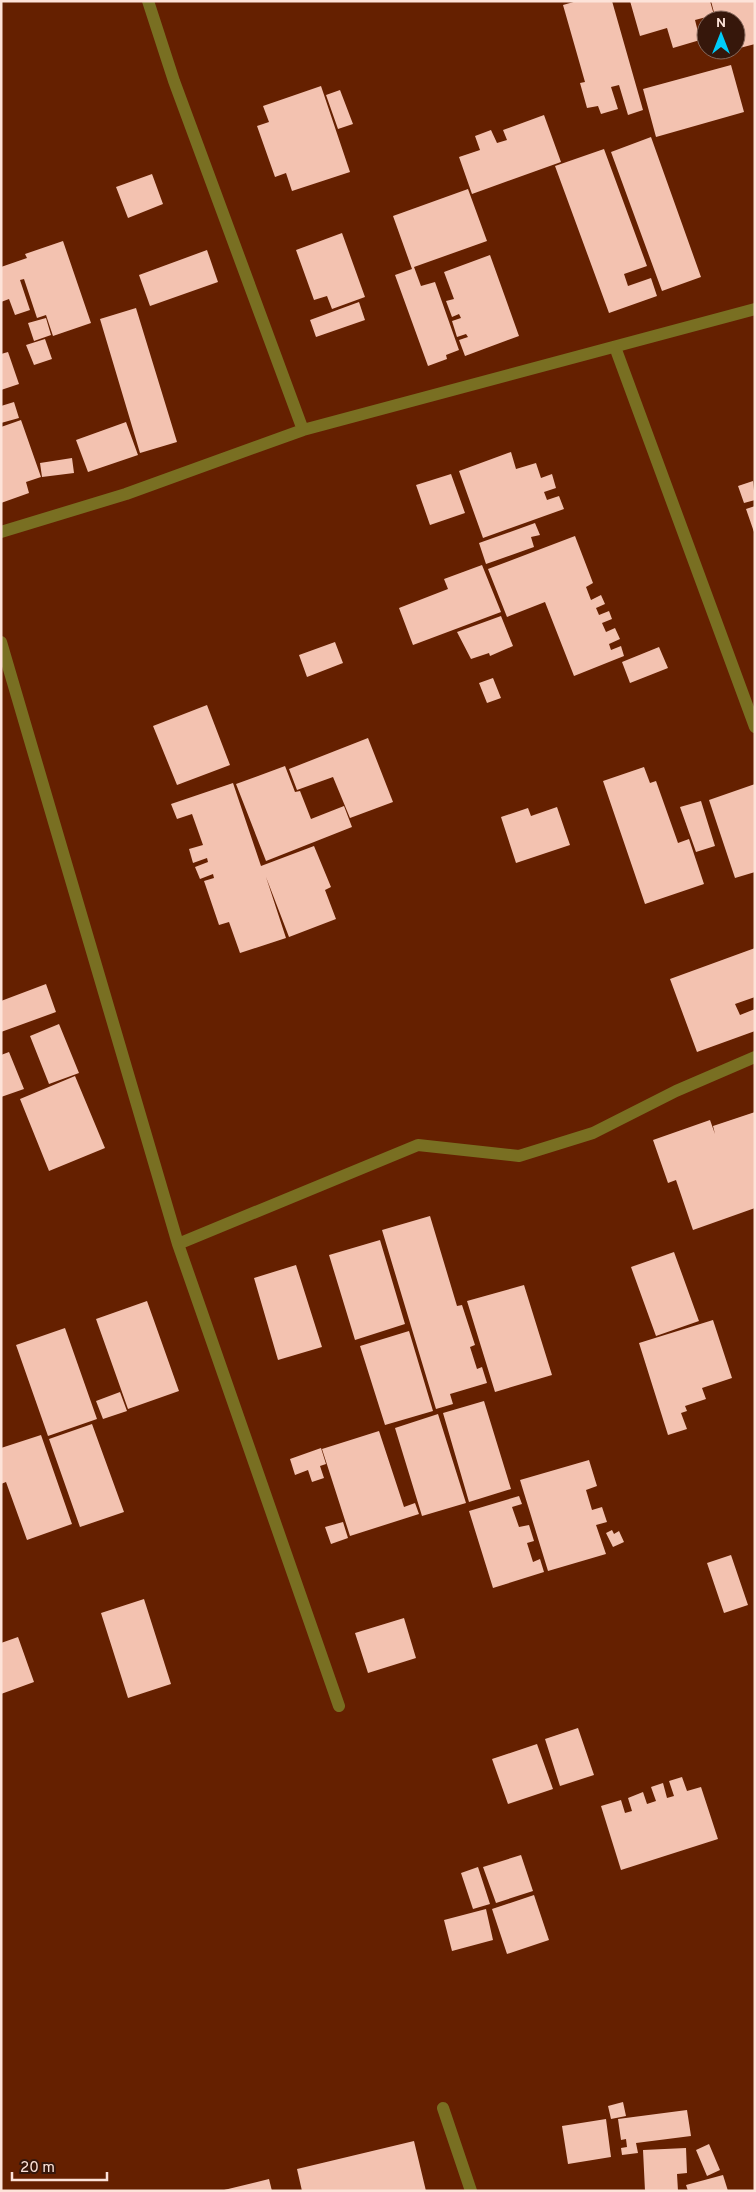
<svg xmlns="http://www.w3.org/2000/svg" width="756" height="2192" viewBox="0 0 756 2192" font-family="Overpass,sans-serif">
<rect width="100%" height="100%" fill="#652000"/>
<path fill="#f3c2b0" d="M577 1H612L643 110 628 115 619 85 611 87 618 109 601 114 598 106 587 108 580 83 585 82 563 5Z
M630 1H710L714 15 695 20 700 40 673 48 667 28 640 36Z
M711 1H755V44L736 49V20H716Z
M731 65 744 112 656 137 643 89Z
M321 86 350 172 292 191 286 173 275 177 257 126 269 122 263 106Z
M340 90 353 124 338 129 326 95Z
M544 115 561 162 472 194 459 157 480 150 475 136 491 130 497 143 507 140 503 130Z
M651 137 701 277 662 291 611 152Z
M604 149 647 266 624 274 628 286 651 278 657 296 609 313 555 166Z
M152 174 163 204 128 218 116 187Z
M468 189 487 241 414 267 421 286 435 282 459 350 446 355 447 359 428 366 395 275 412 269 393 216Z
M342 233 365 297 332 309 327 296 314 300 296 250Z
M63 241 91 323 53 336 46 315 37 318 24 279 20 280 30 310 15 315 9 299 1 302V267L27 258 25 254Z
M207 250 218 282 150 306 139 275Z
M490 255 519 336 465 356 459 340 468 337 466 334 457 337 452 321 461 318 459 314 452 317 446 301 454 299 444 272Z
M359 302 365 320 316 337 310 320Z
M136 308 177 442 140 453 100 319Z
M46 318 51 335 34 341 28 323Z
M45 339 52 359 34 365 26 345Z
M8 352 19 384 1 390V354Z
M14 402 19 418 1 423V406Z
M21 420 41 477 26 482 29 493 1 503V427Z
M126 422 138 455 88 472 76 440Z
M511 452 516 469 536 463 541 478 552 474 556 488 544 492 547 500 559 496 564 509 483 538 459 471Z
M72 458 74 473 42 477 40 463Z
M451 474 465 513 430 525 416 485Z
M753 481 755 500 744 503 738 486Z
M755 506V532H754L746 509Z
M535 523 540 535 531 537 534 547 486 564 479 543Z
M575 536 593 583 586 587 591 600 601 595 605 604 596 608 599 615 609 611 612 619 602 623 606 632 615 628 620 639 609 644 611 650 621 646 624 656 574 676 545 602 507 617 488 569Z
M482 565 501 612 413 645 399 608 448 589 444 579Z
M501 616 513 646 490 656 489 653 471 659 457 632Z
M335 642 343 663 307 677 299 655Z
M659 647 668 668 630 683 622 662Z
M493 678 501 698 487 703 479 683Z
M207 705 230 765 177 785 153 726Z
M368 738 393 802 350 818 333 777 297 790 289 769Z
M285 766 295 792 300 791 311 819 344 806 352 827 266 861 236 784Z
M644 767 650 783 656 781 678 843 689 839 704 884 645 904 603 781Z
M233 783 261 866 314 846 331 887 325 890 336 919 289 937 266 877 286 938 240 953 229 922 219 925 204 881 214 878 213 874 200 879 195 867 208 862 207 858 193 863 189 849 203 845 192 814 177 819 171 804Z
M755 784V872L735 878 709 800Z
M701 801 715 846 696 852 680 807Z
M557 807 570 845 516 863 501 817 528 808 531 816Z
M755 948V997L735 1004 740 1015 755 1009V1031L697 1052 670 979Z
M46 984 56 1012 1 1032V1001Z
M59 1024 79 1073 49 1084 30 1036Z
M9 1052 24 1089 1 1097V1055Z
M75 1076 105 1148 49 1171 20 1099Z
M755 1112V1208L693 1230 676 1180 668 1183 653 1140 710 1120 715 1134 713 1126Z
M430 1216 457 1306 462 1305 475 1345 470 1347 477 1369 482 1367 487 1383 450 1394 453 1404 436 1409 382 1230Z
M380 1240 405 1324 355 1340 329 1255Z
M674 1252 699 1321 656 1336 631 1267Z
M296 1265 322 1347 278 1360 254 1278Z
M524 1285 552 1375 495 1392 467 1301Z
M147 1301 179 1391 128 1409 96 1319Z
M713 1320 732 1378 702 1388 706 1399 685 1406 687 1411 681 1413 687 1429 668 1435 639 1343Z
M65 1328 97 1419 48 1436 16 1345Z
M409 1331 433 1411 385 1425 360 1346Z
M120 1392 127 1411 103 1419 96 1401Z
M484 1401 511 1489 469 1502 443 1413Z
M438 1414 466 1503 422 1516 395 1428Z
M92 1424 124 1512 80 1527 49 1439Z
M379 1431 404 1507 415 1503 419 1514 350 1536 322 1449Z
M41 1435 72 1524 27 1540 6 1482 1 1484V1448Z
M321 1448 326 1464 320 1466 324 1478 312 1482 308 1470 295 1475 290 1459Z
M589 1460 597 1486 586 1490 592 1510 602 1507 607 1522 596 1525 606 1554 548 1571 520 1480Z
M519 1496 522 1504 512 1507 519 1527 529 1525 534 1541 527 1543 533 1562 540 1559 544 1572 493 1588 469 1511Z
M343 1522 348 1538 331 1544 325 1527Z
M612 1530 614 1534 619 1531 624 1542 613 1547 606 1533Z
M731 1555 748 1605 724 1613 707 1563Z
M144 1599 171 1684 128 1698 101 1613Z
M404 1618 416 1658 368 1673 355 1633Z
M18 1637 34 1682 1 1694V1643Z
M578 1728 594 1775 560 1786 545 1739Z
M537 1744 553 1789 508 1804 492 1759Z
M682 1777 687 1791 701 1787 718 1839 621 1870 601 1806 621 1800 625 1813 632 1811 628 1798 643 1792 647 1804 656 1801 651 1787 663 1783 667 1798 674 1796 669 1781Z
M521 1855 533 1891 496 1903 483 1867Z
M478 1867 490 1904 473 1909 461 1873Z
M534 1895 549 1940 507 1954 492 1909Z
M486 1909 493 1940 452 1951 444 1920Z
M623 2102 626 2116 611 2119 608 2106Z
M687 2110 691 2136 636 2143 638 2153 622 2155 621 2148 627 2147 626 2139 621 2140 618 2119Z
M606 2119 611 2157 568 2164 562 2126Z
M414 2141 426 2191H302L297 2169Z
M709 2144 720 2170 707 2176 696 2150Z
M686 2148 687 2173 677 2174 678 2191H645L643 2150Z
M723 2175 728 2191H688L686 2185Z
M269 2179 272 2191H224V2190Z"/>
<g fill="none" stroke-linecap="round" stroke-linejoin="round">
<path stroke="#796f22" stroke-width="12" d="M615 347 755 727
M303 430 755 309
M1 532 126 494 303 430 174 81 148 1
M1 642 178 1244 339 1706
M178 1244 418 1145 519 1156 593 1133 676 1091 755 1057
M443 2108 471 2191"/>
</g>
<rect width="756" height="2192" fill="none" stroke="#fde3d9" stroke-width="5"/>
<g transform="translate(721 35)"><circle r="24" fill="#36170b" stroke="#86695d"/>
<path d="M0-4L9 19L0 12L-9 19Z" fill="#00cbf9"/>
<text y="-8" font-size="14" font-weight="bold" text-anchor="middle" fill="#fde3d9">N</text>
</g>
<path d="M12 2172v8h95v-8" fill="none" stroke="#fde3d9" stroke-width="2.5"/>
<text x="20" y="2172" font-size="15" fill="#fde3d9" stroke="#36170b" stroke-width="4" paint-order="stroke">20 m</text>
</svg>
